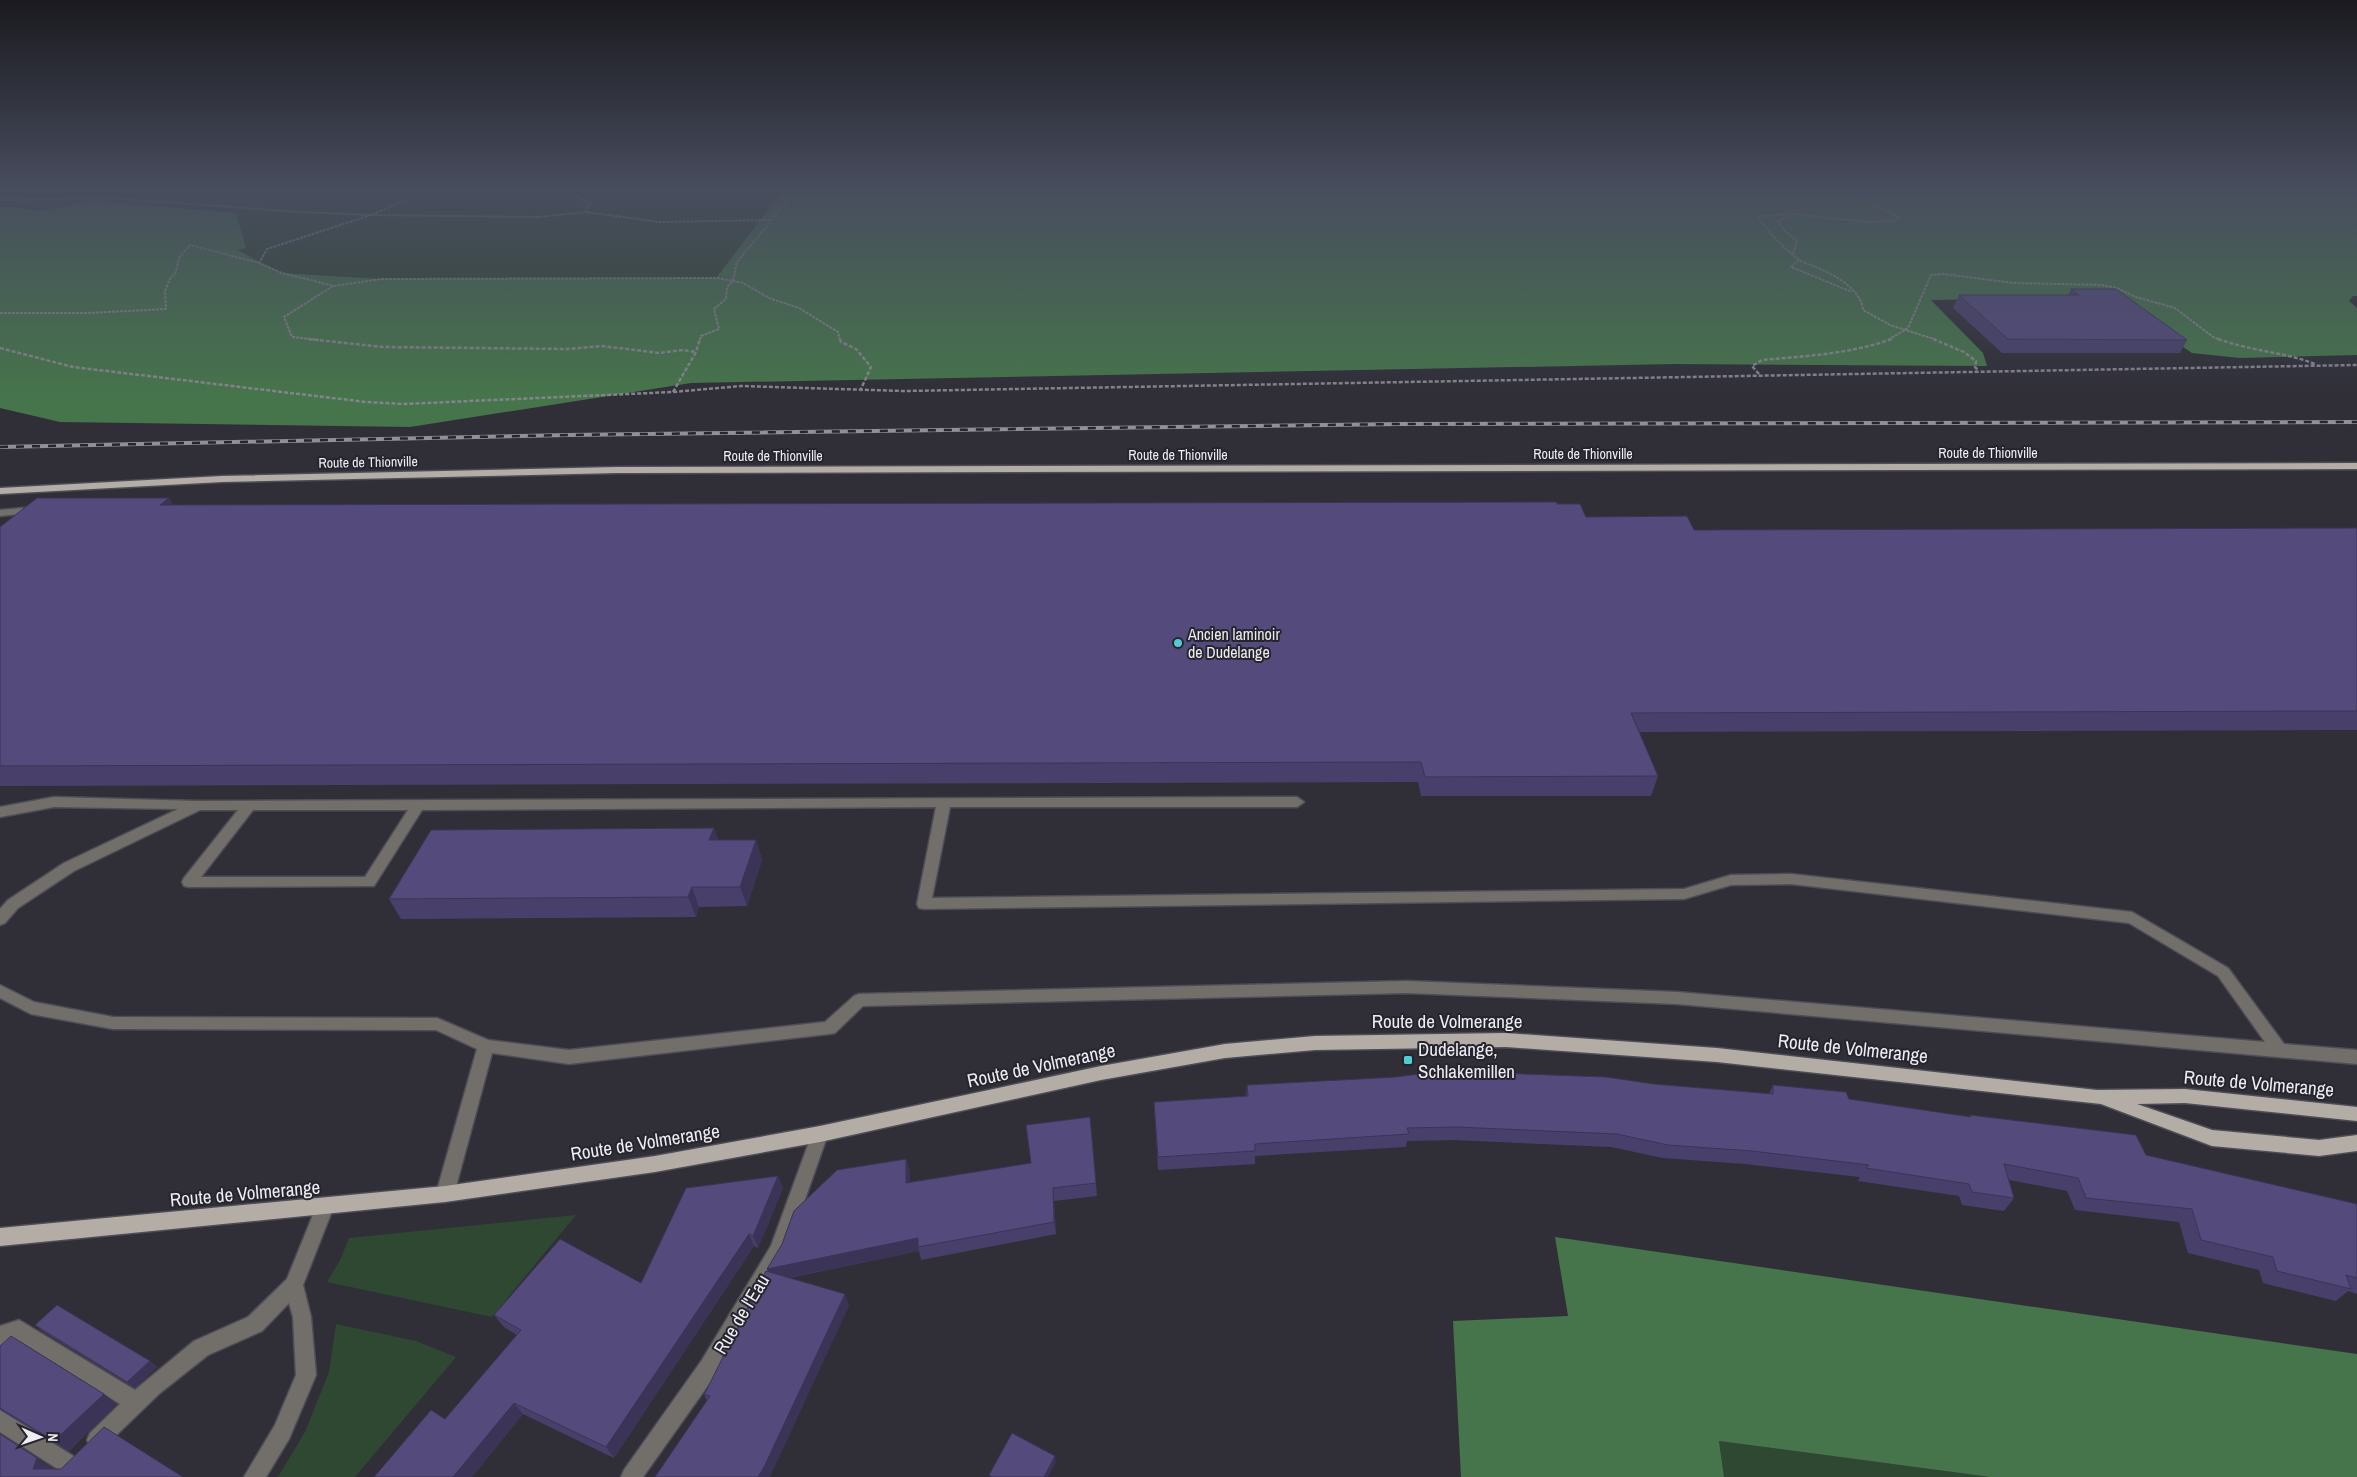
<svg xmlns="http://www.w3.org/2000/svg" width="2357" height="1477" viewBox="0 0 2357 1477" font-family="'Archivo Narrow',sans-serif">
<rect width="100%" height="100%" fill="#302f38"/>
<path fill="#2f4831" d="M0 188H785L717 278 382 279 282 273 236 250 246 248 92 201 38 211 8 206 0 207Z
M576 1215 492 1317 327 1282 340 1260 349 1238Z
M336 1324 416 1341 456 1357 355 1477H278L305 1432 329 1372Z
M1719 1441 1990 1477H1724Z"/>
<path fill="#46744b" d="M785 188H2357V296H2353L2349 301 2357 308V355L2240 358 2192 353 2111 298 1931 300 1983 353 1987 366 1674 364 691 383 410 427 60 422 0 408V207L8 206 38 211 92 201 236 213 246 248 237 250 282 273 382 279 716 278Z
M1555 1237 2357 1354V1477H1990L1719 1441 1724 1477H1461L1453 1321 1568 1316Z"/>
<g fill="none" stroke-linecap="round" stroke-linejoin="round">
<defs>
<path id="minor" d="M35 507 39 508V512L0 516V510Z
M54 797 197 801 1297 797 1304 802 1297 807H950L932 898 1684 889 1731 875 1791 874 2132 912 2228 968 2284 1044 2357 1050V1064L1677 1004 1407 993 863 1006 835 1033 829 1034 569 1064 492 1053 454 1194 451 1200 445 1202 439 1200 436 1194 477 1049 436 1030 113 1029 31 1014 0 998V985L34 1002 113 1017 437 1018 488 1040 569 1050 825 1022 854 996 859 994 1407 981 1677 992 2265 1042 2218 976 2129 923 1791 884 1731 885 1684 899 924 909 919 908 917 904 936 807 422 810 374 886 189 887 184 886 182 882 184 878 238 810H200L74 871 18 908 5 923 0 925V909L8 900 64 863 178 809 54 807 0 817V807ZM253 810H408L365 877H201Z
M820 1126 826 1129 828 1134 785 1256 716 1374 643 1477H621L624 1470 702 1360 771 1246 812 1134 814 1129Z
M325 1198 331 1200 334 1206 303 1285 311 1317 316 1375 289 1439 266 1477H244L275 1425 296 1375 293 1317 289 1303 262 1331 208 1355 160 1393 104 1447 97 1450 90 1447 87 1440 90 1433 120 1404 18 1340 0 1346V1326L19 1320 135 1390 194 1341 248 1317 287 1279 319 1200Z
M0 1410 78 1459 81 1466 78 1473 71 1476 64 1473 0 1432Z"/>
<path id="major" d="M2357 463V469L617 473 222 482 0 494V488L222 476 617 467Z
M1506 1033 1717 1048 2097 1090 2185 1089 2357 1107V1121L2185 1103 2137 1104 2212 1130 2319 1140 2357 1135V1151L2319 1156 2212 1146 2101 1104 1717 1062 1506 1047 1315 1050 1225 1058 1101 1080 820 1142 655 1172 445 1202 0 1246V1228L445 1186 655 1156 820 1126 1101 1066 1225 1044 1315 1036Z"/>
</defs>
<use href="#minor" stroke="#4e4d56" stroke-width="3"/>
<use href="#major" stroke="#4e4d56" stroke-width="3"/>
<path stroke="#85848c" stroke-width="2" stroke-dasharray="3 1" stroke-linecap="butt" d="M155 188 172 192
M543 188 578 196 589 203 586 212
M1387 188 1418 190 1463 188
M1850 188 1857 195 1898 217 1895 221 1867 222 1794 214 1760 216 1758 218C1770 233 1783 248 1799 260 1805 264 1813 265 1820 269 1837 276 1861 290 1863 310L1890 325 1937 340
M419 194 371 215 267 249 259 263 282 273 334 286 382 279 717 278 743 283 769 298 799 308 838 332 840 340
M0 200 111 198 299 212 371 215 538 217 586 212 660 222 771 220 798 188
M1791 216 1778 221 1785 231 1797 241 1793 254
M1799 260 1791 267 1852 292
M0 313H88L166 309 165 291 170 279 176 272 179 258 190 245 259 263
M319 340 292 337 284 317 333 286
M700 340 701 336 719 329 714 309 726 299 727 287 733 281 737 262 771 221
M1888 340 1908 328 1931 275 1943 274 2014 283 2101 285 2117 288 2136 297 2175 308 2213 337 2221 340"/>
<path stroke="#85848c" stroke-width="2.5" stroke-dasharray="4 2" stroke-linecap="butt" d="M308 339 383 347 568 349 602 346 659 353 683 350 696 352
M840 339 841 342 856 349 871 367 860 391
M1933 339 1964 352 1976 361 1975 367 1978 370
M2218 339C2251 351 2284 352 2315 364
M0 348 73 367 366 402 403 404 673 392 741 386 904 391 2357 365
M1759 374 1752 366 1762 360C1806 356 1850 354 1892 339
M673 392 696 352 700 339"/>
<use href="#minor" fill="#726f6b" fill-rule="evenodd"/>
<use href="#major" fill="#b3ada5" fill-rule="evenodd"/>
<defs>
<path id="rail" d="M0 447 568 435 1401 424 2357 422"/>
</defs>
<use href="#rail" stroke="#919098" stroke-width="4"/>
<use href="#rail" stroke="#26252e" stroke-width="2.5" stroke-dasharray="8" stroke-linecap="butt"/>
</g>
<path fill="#48406b" d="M2071 289 2187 340 2180 353H2002L1953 308 1959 295H2068Z
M169 498 173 505 1557 504 1586 517 1694 530 2357 528V730L1639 732 1658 776 1651 796H1421L1418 782 0 786V527Z
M714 828 718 840H756L762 860 747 906 699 907 696 917 401 919 389 899Z
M1654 1084 1769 1094 1773 1085 1849 1099 1969 1117 1970 1115 2357 1204V1294L2348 1291 2336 1301 2263 1283 2259 1270 2188 1253 2179 1222 2075 1210 2067 1191 2009 1180 2014 1198 2004 1211 1962 1205 1959 1196 1858 1181 1860 1177 1745 1164 1663 1158 1611 1147 1453 1140 1407 1141 1406 1147 1255 1156V1164L1158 1170 1154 1102 1246 1096 1247 1085Z
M1090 1117 1097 1196 1054 1201 1056 1234 921 1260 919 1251 789 1278 849 1306 707 1401 704 1395 768 1272 767 1269 906 1159 910 1172 909 1182 1031 1163Z
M778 1176 783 1188 758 1248 754 1246 614 1458 523 1414 472 1477H374L445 1419 517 1335 504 1327 494 1315 641 1283Z
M35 1325 150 1361 157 1367 135 1388 42 1331Z
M0 1346 117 1404 69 1451 0 1410Z"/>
<path fill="#3b3457" d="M169 498 179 516 160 505Z
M714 828 720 848 709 840Z
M756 840 762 860 747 906 740 887Z
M692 887 699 907 696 917 688 897Z
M906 1159 910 1172 909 1196 906 1183Z
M778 1176 783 1188 758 1248 753 1236Z
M1053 1188 1054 1201 1056 1234 1054 1222Z
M749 1234 754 1246 614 1458 606 1447Z
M918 1238V1247L919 1251 772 1281 767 1269Z
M845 1294 849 1306 770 1477H758Z
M150 1361 157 1367 135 1388 127 1382Z
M104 1394 117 1404 69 1451 54 1441Z
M514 1403 523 1414 472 1477H453Z
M1055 1456 1056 1462 1048 1477H1044Z
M37 1458 52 1468 48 1477 33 1469Z"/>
<path fill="#544a7c" stroke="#3b3457" d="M2071 289H2116L2187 340 2008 339 1959 295H2079Z
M37 498H169L160 505 1557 502V504H1580L1586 517 1687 516 1694 530 2357 528V711L1631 713 1658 776 1425 777 1421 762 0 766V527Z
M714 828 709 840H756L740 887H692L688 897 389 899 431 830Z
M1443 1071 1606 1077 1654 1084 1773 1094V1085L1846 1092 1849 1099 1971 1117 1970 1115 2136 1135 2146 1155 2357 1204V1278L2346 1275 2351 1289 2277 1271 2273 1257 2201 1240 2192 1209 2086 1198 2078 1178 2004 1164 2014 1198 1972 1192 1969 1184 1866 1168 1869 1165 1752 1151 1668 1145 1617 1134 1456 1127 1407 1128 1409 1134 1255 1144V1151L1158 1157 1154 1102 1248 1096 1247 1085 1396 1077Z
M1090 1117 1096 1183 1053 1188 1054 1222 918 1247V1238L767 1269 782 1244 794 1211 837 1170 906 1159V1183L1031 1163 1026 1125Z
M778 1176 753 1236 749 1234 606 1447 514 1403 453 1477H374L431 1410 445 1419 521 1330 494 1315 560 1239 641 1283 686 1188Z
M766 1271 845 1294 764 1467 758 1477H655L710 1396 704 1395Z
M57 1305 150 1361 127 1382 35 1325Z
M11 1336 104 1394 54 1441 0 1408V1346Z
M104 1427 183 1477H0V1434L37 1458 33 1469H61Z
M1012 1433 1055 1456 1044 1477H992L989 1475Z"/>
<linearGradient id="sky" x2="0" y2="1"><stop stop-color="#1a1a1f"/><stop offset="0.48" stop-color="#484d5e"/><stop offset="1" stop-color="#484d5e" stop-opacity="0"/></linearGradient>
<rect width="2357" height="394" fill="url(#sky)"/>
<g fill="#51ccd2" stroke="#26252e" stroke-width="2">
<circle cx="1178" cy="643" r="5"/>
<rect x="1403" y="1055" width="10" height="10" rx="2.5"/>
</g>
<g text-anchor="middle" stroke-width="4" stroke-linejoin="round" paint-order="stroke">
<g font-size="14" fill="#edecf2" stroke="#26252e">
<text x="1988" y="458">Route de Thionville</text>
<text x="1583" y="459">Route de Thionville</text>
<text x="1178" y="460">Route de Thionville</text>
<text x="773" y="461">Route de Thionville</text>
<text transform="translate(368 462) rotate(-1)" y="5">Route de Thionville</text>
</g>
<g font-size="16" fill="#edecf2" stroke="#26252e" text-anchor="start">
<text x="1188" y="640">Ancien laminoir<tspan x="1188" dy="18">de Dudelange</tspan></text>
</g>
<g font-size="19" fill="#edecf2" stroke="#26252e">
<text x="1447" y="1028">Route de Volmerange</text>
<text transform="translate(1853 1048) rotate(6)" y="7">Route de Volmerange</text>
<text transform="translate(1041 1065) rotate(-12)" y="7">Route de Volmerange</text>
<text transform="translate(2259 1083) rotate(5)" y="7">Route de Volmerange</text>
<text transform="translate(645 1142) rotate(-9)" y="7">Route de Volmerange</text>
<text transform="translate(245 1193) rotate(-5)" y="7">Route de Volmerange</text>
<text transform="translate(741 1314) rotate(-59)" y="7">Rue de l'Eau</text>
</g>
<g font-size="19" fill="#edecf2" stroke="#26252e" text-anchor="start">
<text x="1418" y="1056">Dudelange,<tspan x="1418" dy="22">Schlakemillen</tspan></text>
</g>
</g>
<g transform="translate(40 1437) rotate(92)" stroke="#26252e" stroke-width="4" paint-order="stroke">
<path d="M0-4L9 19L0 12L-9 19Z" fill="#edecf2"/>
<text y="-8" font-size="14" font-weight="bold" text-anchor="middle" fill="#edecf2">N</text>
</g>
</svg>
